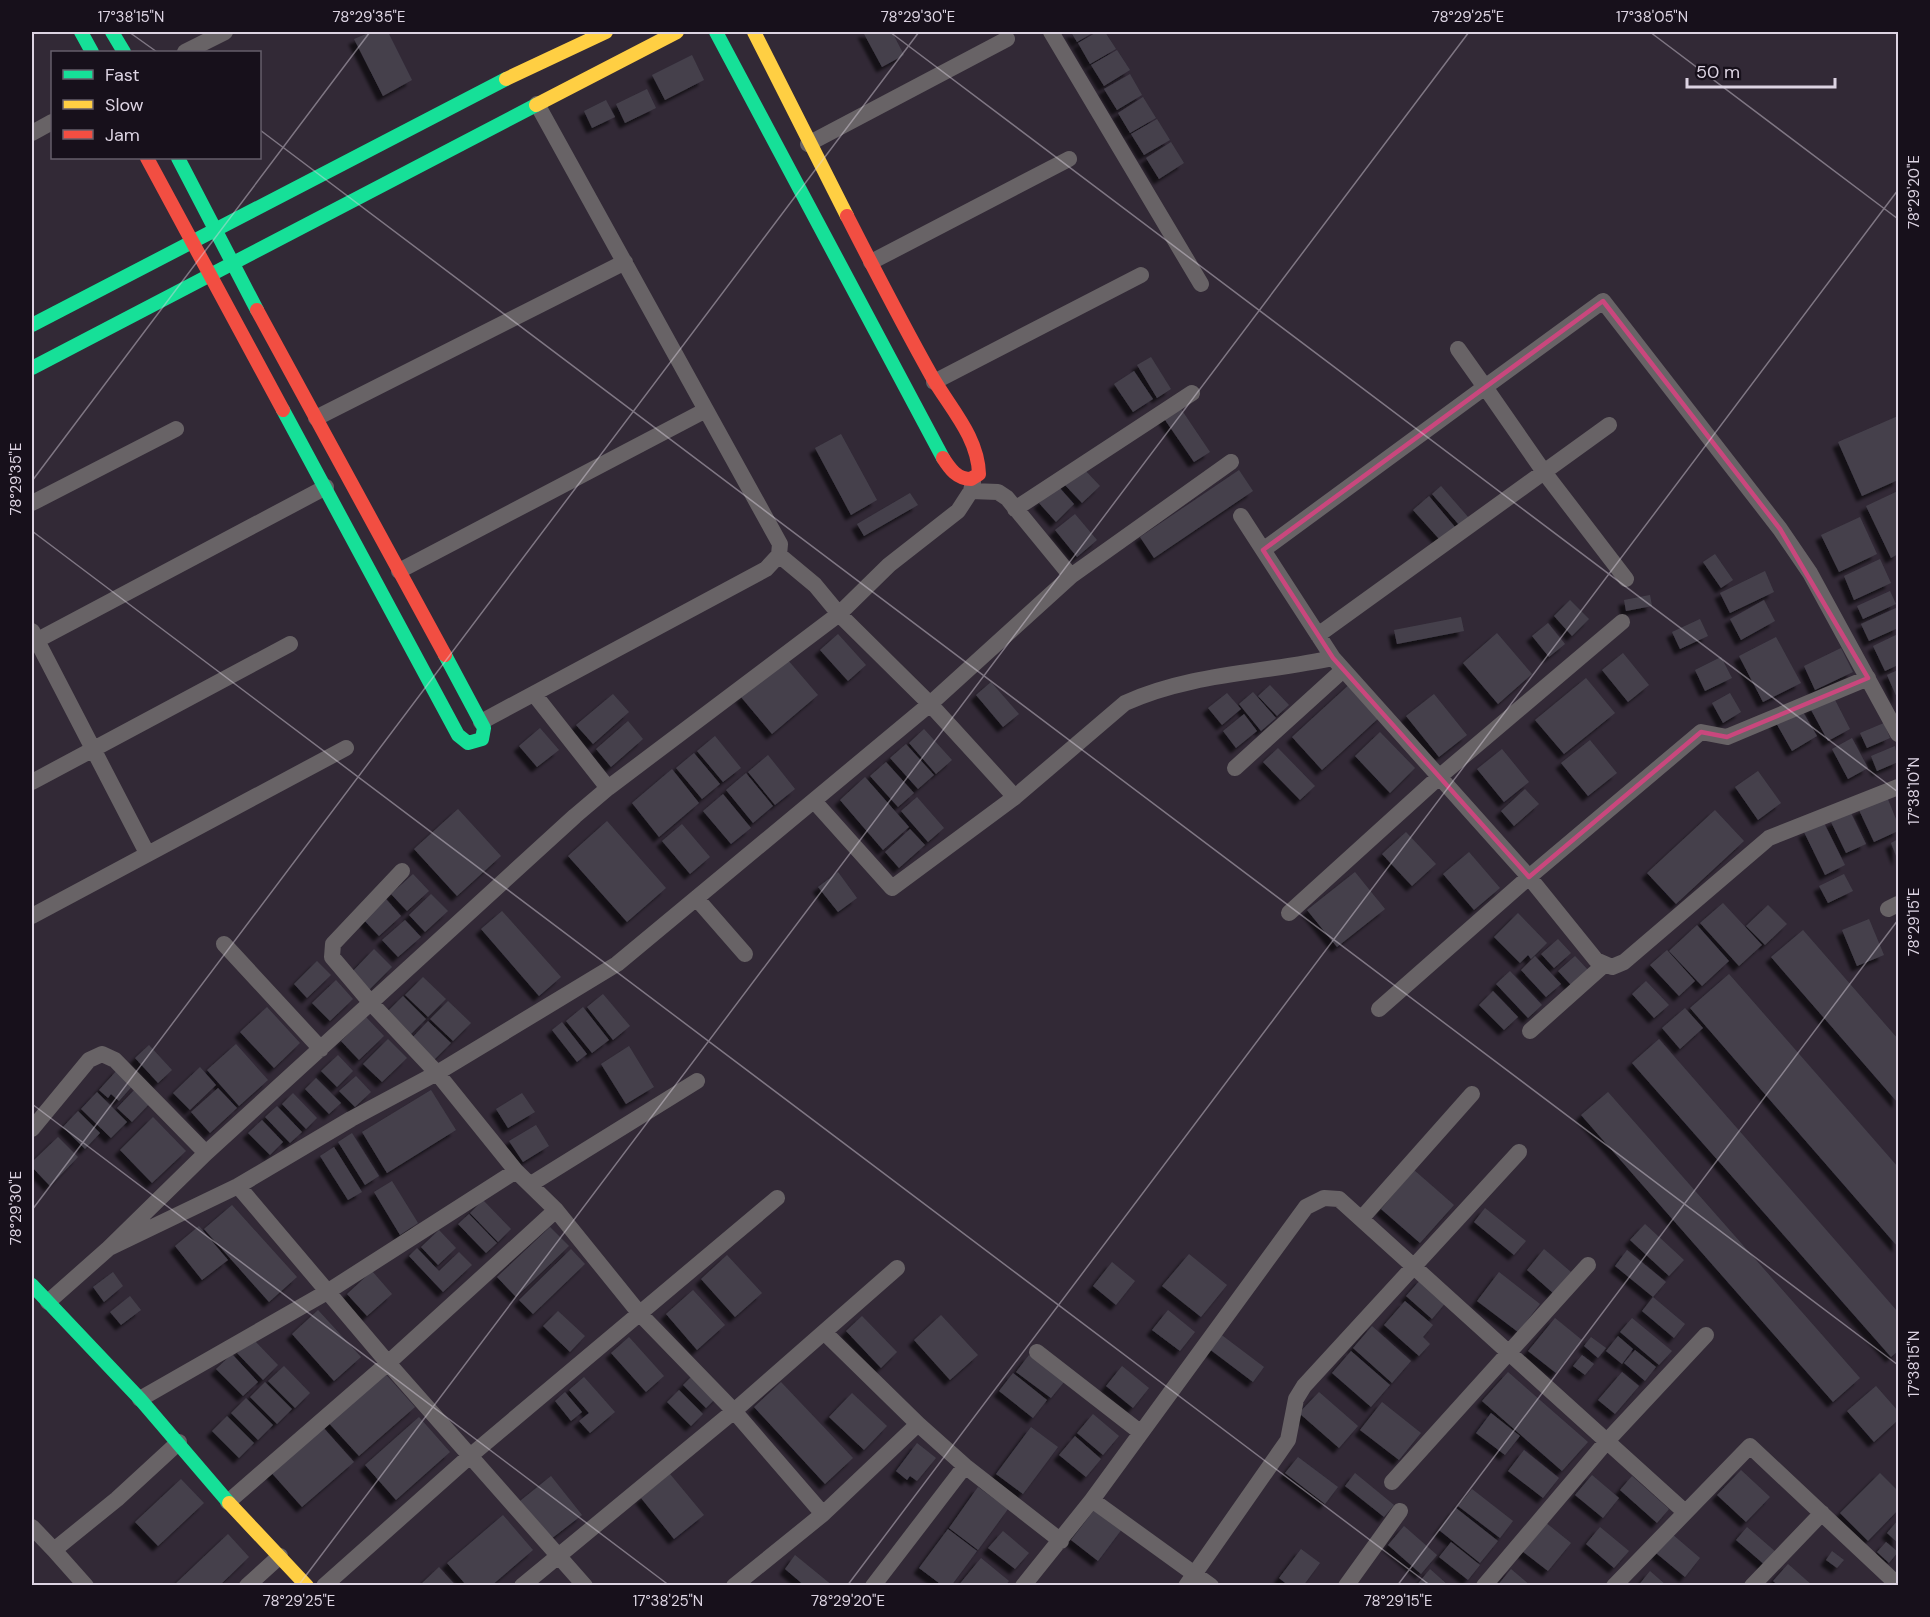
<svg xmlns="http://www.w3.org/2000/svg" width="1930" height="1617" viewBox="0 0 1930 1617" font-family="'DM Sans',sans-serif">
<defs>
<filter id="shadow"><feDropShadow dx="-5.5" dy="5.5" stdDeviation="1.5" flood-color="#0009"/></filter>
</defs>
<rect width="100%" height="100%" fill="#322936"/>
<path fill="#45414c" filter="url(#shadow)" d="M371 32H388L412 80 383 96 354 39Z
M863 32H892L904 55 882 67Z
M1071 32H1094L1077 42Z
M1097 32H1105L1116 49 1090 64 1078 43Z
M1117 50 1130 70 1104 86 1091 65Z
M692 55 704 80 665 100 652 75Z
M1130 74 1142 95 1117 110 1104 89Z
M647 89 656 108 625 123 616 104Z
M1143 97 1156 118 1130 133 1118 113Z
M606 100 615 117 592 128 584 111Z
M1157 119 1170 140 1144 155 1131 134Z
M1171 142 1184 163 1159 179 1146 158Z
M1151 357 1171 389 1157 398 1137 365Z
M1134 371 1153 399 1133 412 1114 384Z
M1179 406 1210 452 1194 462 1163 417Z
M1898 416V480L1862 496 1838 442Z
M841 434 877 500 851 515 815 448Z
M1082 467 1100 486 1082 503 1064 484Z
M1239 470 1253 491 1154 558 1140 537Z
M1058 486 1074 504 1056 522 1039 503Z
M1441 486 1469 518 1460 526 1432 494Z
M1898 491V554L1891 558 1866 506Z
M910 493 918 505 864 536 857 524Z
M1429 496 1455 527 1440 540 1413 510Z
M1075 514 1097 540 1077 557 1055 530Z
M1860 517 1877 554 1839 572 1821 535Z
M1715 554 1733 580 1721 588 1703 562Z
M1880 559 1891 583 1854 600 1844 576Z
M1765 571 1774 592 1730 613 1720 593Z
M1890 591 1896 604 1863 619 1857 606Z
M1650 595 1652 606 1626 611 1624 600Z
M1570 600 1589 619 1572 636 1554 616Z
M1764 600 1775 621 1741 640 1730 619Z
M1898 607V628L1869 641 1861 624Z
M1461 617 1464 631 1397 644 1394 630Z
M1700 619 1708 636 1680 649 1672 632Z
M1548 623 1565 644 1549 657 1532 636Z
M1497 633 1532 674 1498 704 1463 663Z
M838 634 866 665 848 681 820 650Z
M1898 634V665L1885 671 1873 646Z
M1776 637 1801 683 1763 702 1739 656Z
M1841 648 1853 672 1815 690 1804 666Z
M1623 653 1649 685 1628 702 1602 670Z
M1721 657 1732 678 1705 691 1695 670Z
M787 659 818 695 772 734 741 697Z
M1898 670V700L1887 675Z
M1586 678 1615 713 1564 754 1535 720Z
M991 682 1019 714 1003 727 976 695Z
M1352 682 1382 715 1322 770 1292 737Z
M1270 685 1289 705 1277 716 1258 696Z
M1253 692 1276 718 1261 731 1239 704Z
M1227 693 1241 709 1222 725 1208 708Z
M1730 693 1741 712 1723 723 1712 703Z
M613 694 629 712 593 744 576 725Z
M1434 694 1467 735 1439 757 1406 716Z
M1833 696 1850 729 1828 741 1810 708Z
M1800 707 1817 736 1792 751 1775 721Z
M1244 714 1257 731 1236 748 1223 731Z
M628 721 643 739 611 767 596 749Z
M1884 723 1890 738 1867 748 1860 733Z
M540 728 559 750 537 767 519 746Z
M924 729 952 760 936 774 909 743Z
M1380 732 1415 768 1390 793 1355 756Z
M715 736 741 768 723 782 697 751Z
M1852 738 1868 768 1848 779 1832 749Z
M1590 740 1617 773 1588 796 1561 763Z
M906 744 934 775 918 789 890 758Z
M1895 746 1898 762 1877 771 1871 756Z
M1278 748 1315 786 1300 800 1263 762Z
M1502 749 1529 782 1504 802 1477 769Z
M694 753 720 784 702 799 676 768Z
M768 755 795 789 775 805 748 772Z
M886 762 914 793 898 807 870 776Z
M672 769 699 803 659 837 632 803Z
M1758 771 1781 803 1758 820 1735 787Z
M746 773 773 806 753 823 726 790Z
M865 777 909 827 883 850 840 800Z
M1525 789 1539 804 1514 826 1501 811Z
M723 794 751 828 731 844 703 811Z
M917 797 944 828 928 842 901 811Z
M1887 797 1898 824V831L1874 842 1859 810Z
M458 809 501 856 457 896 414 849Z
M1715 810 1744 841 1676 904 1647 873Z
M1851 813 1866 844 1846 853 1831 822Z
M607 821 666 888 627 922 568 856Z
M1824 823 1845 865 1825 875 1804 832Z
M682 824 710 857 690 874 662 841Z
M910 829 925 845 899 868 885 852Z
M1406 832 1436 864 1412 886 1382 854Z
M1898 839V861L1891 843Z
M1469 852 1500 888 1474 910 1443 874Z
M838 872 857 898 838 912 818 887Z
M1355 872 1385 909 1337 947 1307 910Z
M413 874 429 891 407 911 391 894Z
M1844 874 1853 891 1828 903 1819 886Z
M431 894 448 911 425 932 409 915Z
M386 899 401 916 379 936 363 919Z
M1723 903 1762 945 1739 966 1700 923Z
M1768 905 1787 924 1765 945 1746 926Z
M502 911 561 977 539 996 481 929Z
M1518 913 1547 943 1531 959 1528 955 1520 963 1494 937Z
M1869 919 1884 955 1857 966 1842 930Z
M405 920 421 937 398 957 382 940Z
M1697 925 1729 961 1702 986 1669 951Z
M1803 930 1898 1039V1103L1771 957Z
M1558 939 1571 953 1554 968 1541 954Z
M374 949 392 967 369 990 352 972Z
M1667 950 1695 981 1679 996 1650 965Z
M1535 956 1561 984 1546 997 1521 970Z
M1575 956 1588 970 1571 985 1558 971Z
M317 961 331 975 307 998 294 984Z
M1510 971 1542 1005 1528 1018 1496 984Z
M1729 974 1898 1167V1247L1690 1008Z
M423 977 446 999 428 1017 405 995Z
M336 980 353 999 330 1021 312 1003Z
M1646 981 1669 1005 1654 1018 1632 994Z
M1493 991 1518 1017 1504 1030 1479 1005Z
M603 994 630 1026 613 1040 587 1007Z
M403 996 426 1019 408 1037 386 1013Z
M448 1001 471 1023 453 1041 430 1019Z
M267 1007 300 1043 274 1068 240 1032Z
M583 1007 609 1040 592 1053 566 1021Z
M1685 1008 1703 1028 1680 1049 1662 1028Z
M366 1017 384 1036 359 1060 341 1041Z
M428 1021 451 1043 433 1061 411 1039Z
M562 1022 587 1054 577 1062 552 1030Z
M388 1039 407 1058 382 1082 363 1064Z
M1659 1039 1898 1312V1351L1891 1357 1632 1063Z
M236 1044 268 1080 239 1106 207 1070Z
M149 1045 172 1070 158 1083 135 1058Z
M629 1046 654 1087 626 1104 601 1064Z
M338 1055 353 1071 337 1087 321 1071Z
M200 1067 216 1085 190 1110 173 1093Z
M119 1068 135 1083 119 1101 111 1094 108 1098 99 1090Z
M356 1076 371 1092 355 1107 339 1091Z
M316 1078 341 1103 329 1114 305 1089Z
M138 1086 153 1100 132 1122 117 1108Z
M218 1088 237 1108 210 1133 191 1112Z
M431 1090 456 1130 387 1173 362 1132Z
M97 1092 127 1122 111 1138 81 1109Z
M1608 1092 1860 1378 1833 1402 1581 1115Z
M293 1093 317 1118 306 1129 282 1104Z
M522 1093 535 1112 508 1128 496 1109Z
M277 1106 302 1132 290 1143 265 1117Z
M78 1111 100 1133 85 1149 63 1127Z
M153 1117 186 1151 152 1183 120 1150Z
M262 1120 283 1142 270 1155 248 1133Z
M536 1125 549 1146 523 1162 509 1141Z
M352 1133 379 1176 365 1185 338 1142Z
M58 1137 78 1157 50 1186 32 1167V1162Z
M334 1147 362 1192 348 1200 320 1156Z
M1414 1170 1454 1205 1420 1243 1381 1209Z
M392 1181 418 1223 400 1235 374 1192Z
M483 1200 511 1229 498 1242 470 1213Z
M232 1205 297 1277 269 1302 204 1229Z
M1485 1208 1526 1241 1514 1255 1474 1222Z
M469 1214 497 1243 486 1253 458 1224Z
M1645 1224 1684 1260 1669 1276 1630 1240Z
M199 1226 228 1260 202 1280 175 1246Z
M550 1227 569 1246 516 1297 497 1277Z
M439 1230 456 1248 438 1265 421 1247Z
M417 1248 439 1271 459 1252 472 1265 443 1292 409 1256Z
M571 1249 585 1264 533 1314 519 1300Z
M1544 1249 1571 1272 1553 1293 1527 1270Z
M1627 1250 1666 1282 1653 1297 1615 1266Z
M1189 1254 1227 1285 1201 1317 1162 1286Z
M727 1255 762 1293 735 1317 701 1279Z
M1112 1262 1135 1281 1116 1305 1093 1286Z
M372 1271 392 1294 367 1316 347 1294Z
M113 1272 123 1286 104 1302 93 1287Z
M1499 1272 1540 1304 1518 1332 1477 1301Z
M1422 1278 1447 1301 1432 1319 1406 1296Z
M693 1290 725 1325 697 1350 666 1314Z
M130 1296 141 1310 121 1325 110 1312Z
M1653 1297 1685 1324 1674 1338 1642 1311Z
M1405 1301 1433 1325 1423 1337 1430 1344 1419 1356 1384 1325Z
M318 1310 361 1357 334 1381 292 1334Z
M1168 1310 1195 1332 1180 1351 1152 1330Z
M558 1311 585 1336 570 1352 543 1326Z
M941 1315 978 1355 950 1380 914 1340Z
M862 1316 897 1352 881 1368 846 1331Z
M1555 1318 1582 1340 1556 1373 1528 1351Z
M1632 1318 1672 1351 1659 1365 1620 1332Z
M1372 1326 1411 1361 1392 1383 1353 1348Z
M1219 1333 1264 1367 1253 1382 1208 1348Z
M1618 1336 1633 1349 1622 1364 1606 1351Z
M629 1337 664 1376 646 1392 611 1353Z
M1591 1337 1606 1348 1598 1358 1584 1346Z
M252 1338 278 1365 263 1380 237 1353Z
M1635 1350 1656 1367 1645 1381 1624 1363Z
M1351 1351 1390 1385 1371 1407 1332 1373Z
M232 1354 258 1382 243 1396 216 1369Z
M1029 1355 1064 1382 1051 1398 1016 1372Z
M1582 1355 1594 1364 1585 1375 1573 1366Z
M284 1366 310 1393 295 1408 268 1381Z
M1122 1366 1149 1388 1133 1408 1106 1386Z
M382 1370 415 1407 359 1456 326 1420Z
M1508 1372 1588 1442 1562 1471 1482 1401Z
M1622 1372 1639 1386 1615 1414 1598 1400Z
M695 1373 718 1396 706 1408 683 1385Z
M1013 1373 1047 1400 1033 1418 999 1391Z
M584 1377 615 1412 590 1433 579 1421 589 1413 569 1390Z
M265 1382 292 1409 277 1424 250 1397Z
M781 1382 853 1458 825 1484 754 1407Z
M1876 1386 1898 1411V1420L1874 1442 1847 1411Z
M679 1390 703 1414 691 1426 667 1402Z
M565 1392 582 1412 571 1421 555 1401Z
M1319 1392 1358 1426 1339 1448 1299 1413Z
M852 1393 887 1426 864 1450 829 1417Z
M246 1398 273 1425 258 1440 231 1413Z
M1382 1402 1421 1433 1399 1460 1360 1430Z
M1491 1413 1520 1436 1505 1455 1476 1433Z
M1093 1414 1119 1436 1103 1455 1077 1433Z
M227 1416 254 1443 239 1458 212 1431Z
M419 1417 450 1452 396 1500 365 1465Z
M321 1425 354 1462 302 1507 269 1470Z
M1031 1427 1058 1447 1023 1494 996 1474Z
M1075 1436 1101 1459 1086 1477 1059 1455Z
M917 1443 936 1458 917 1481 910 1476 907 1480 896 1471Z
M1524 1450 1559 1478 1543 1498 1508 1471Z
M1298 1457 1338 1487 1325 1504 1285 1473Z
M1741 1470 1770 1497 1746 1522 1717 1495Z
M1355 1473 1394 1505 1384 1517 1345 1486Z
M1880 1473 1898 1491V1510L1868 1541 1840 1513Z
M670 1474 704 1515 674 1539 641 1498Z
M1592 1475 1619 1498 1603 1518 1575 1495Z
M551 1476 582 1515 551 1539 520 1501Z
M1632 1476 1669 1509 1657 1523 1620 1490Z
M181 1479 204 1503 158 1546 135 1522Z
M978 1487 1008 1509 978 1550 949 1528Z
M1472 1489 1513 1521 1500 1538 1458 1506Z
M1456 1508 1498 1541 1480 1563 1439 1530Z
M1095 1509 1122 1529 1098 1561 1071 1540Z
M503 1515 533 1550 491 1586H467L447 1563Z
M1898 1520V1543L1887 1533Z
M1545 1522 1571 1543 1548 1571 1522 1551Z
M1404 1526 1437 1555 1421 1574 1388 1545Z
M1600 1527 1629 1551 1614 1568 1586 1544Z
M1747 1527 1777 1553 1766 1566 1736 1540Z
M948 1529 977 1551 951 1586H943L919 1568Z
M1003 1531 1029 1553 1015 1569 988 1548Z
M228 1534 249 1557 219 1586H173Z
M1672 1534 1700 1558 1685 1577 1656 1553Z
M1451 1542 1480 1565 1468 1580 1439 1557Z
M1886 1542 1898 1552 1889 1563 1877 1552Z
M1301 1549 1320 1563 1303 1586H1289L1279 1578Z
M1832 1551 1844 1560 1837 1568 1826 1560Z
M795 1555 833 1586H805L785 1569Z
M981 1558 1009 1581 1005 1586H958Z
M1788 1564 1813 1586H1779L1773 1581Z
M439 1567 456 1586H419Z
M1430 1569 1449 1586H1416Z
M1511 1569 1531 1586H1497Z
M1650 1571 1667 1586H1638Z"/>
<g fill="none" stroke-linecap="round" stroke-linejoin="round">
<path stroke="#686366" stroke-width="16" d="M1051 32 1201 284
M185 52 225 32
M32 133 52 122
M808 144 1007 39
M871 262 1069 159
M934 382 1141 275
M316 418 625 262
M32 503 176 429
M1015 509 1192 393
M1241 516 1333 658
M1263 550 1485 387 1458 349
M779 555 815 585 839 614 930 704 1015 797
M399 571 706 410
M1071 576 1231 462
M1626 579 1544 472 1485 387 1603 301 1780 529 1810 573 1898 734
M32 631 147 853
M1318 635 1609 425
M32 643 326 487
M534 694 608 788
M481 722 766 569 779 555 780 544 537 104
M1235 768 1343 670
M32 782 290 644
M814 801 892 888 1015 797 1125 703C1191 673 1264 673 1333 658L1529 877 1596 960 1612 967 1624 962 1769 838 1898 787
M402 871 333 944 332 957 371 1003 437 1073 516 1171 556 1210 640 1314 734 1411 823 1514
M697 899 745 954
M1888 909 1898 904
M1289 913 1439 777 1622 622
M32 916 346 748
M224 944 321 1049
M1379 1009 1529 877 1701 732 1727 737 1868 678
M1530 1031 1605 964
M32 1129 89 1060 102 1054 115 1060 206 1153
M531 1184 697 1081
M238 1186 388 1363 585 1586
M1361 1219 1472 1094
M109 1248 238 1186 351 1119 437 1073 617 964 930 704 1071 576 1007 498 998 492 971 491
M48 1302 109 1248 206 1153 575 816 608 788 839 614 889 565 958 511 971 491 973 482
M824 1332 918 1424 965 1466 1061 1541
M1037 1352 1140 1432
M140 1399 327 1292 516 1171
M1392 1482 1588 1265
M1092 1500 1306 1207 1324 1198 1339 1199 1685 1512
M228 1502 388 1363 556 1210
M32 1527 54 1550 117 1499 179 1442
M54 1550 86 1586
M247 1586 280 1556
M324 1586 470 1456 777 1198
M522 1586 734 1411 897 1268
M734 1586 823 1514 918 1424
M873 1586 965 1466
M1023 1586 1092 1500 1211 1586
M1186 1586 1288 1440 1296 1399 1304 1386 1519 1152
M1346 1586 1400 1511
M1484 1586 1607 1441 1706 1335
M1614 1586 1750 1446 1898 1585
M1752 1586 1822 1513"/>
<path stroke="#16e098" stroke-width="14" d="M81 32 92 52
M112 32 124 52
M716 32 943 458
M178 158 257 310
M32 325 506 79
M32 368 536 105
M283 410 458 735 468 743 482 739 484 728 445 655
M32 1285 140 1399 229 1503"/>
<path stroke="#ffcf43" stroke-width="14" d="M754 32 847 216
M506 79 606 32
M536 105 677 32
M229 1503 307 1586"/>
<path stroke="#f24e42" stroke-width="14" d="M147 158 283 410
M847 216C874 269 902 323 931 375 949 407 978 436 979 474L971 479C957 479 950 469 943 458
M257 310 445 655"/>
</g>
<path fill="none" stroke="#c9477d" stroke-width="4.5" stroke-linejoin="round" d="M1603 301 1780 529 1868 678 1727 737 1701 732 1529 877 1333 658 1263 550Z"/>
<path fill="none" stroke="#ddd4e3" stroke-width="1.5" stroke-opacity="0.45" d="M129 32 157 52M890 32 1898 792M1650 32 1898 219M260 130 1898 1365M32 481 370 32M32 531 1431 1586M32 1104 670 1586M32 1210 919 32M298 1586 1469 32M847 1586 1898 190M1397 1586 1898 920"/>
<rect width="1930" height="1617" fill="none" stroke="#17101b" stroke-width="66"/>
<rect x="51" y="51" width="210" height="108" fill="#17101b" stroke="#665e6b" stroke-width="1.5"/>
<rect x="63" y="70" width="30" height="9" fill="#16e098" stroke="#665e6b" stroke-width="1.5"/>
<text x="105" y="81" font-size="18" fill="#ddd4e3">Fast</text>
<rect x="63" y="100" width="30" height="9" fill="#ffcf43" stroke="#665e6b" stroke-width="1.5"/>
<text x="105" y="111" font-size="18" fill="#ddd4e3">Slow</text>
<rect x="63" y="130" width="30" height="9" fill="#f24e42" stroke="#665e6b" stroke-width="1.5"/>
<text x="105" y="141" font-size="18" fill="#ddd4e3">Jam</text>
<path d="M1687 78v9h148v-9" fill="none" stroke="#ddd4e3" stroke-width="3"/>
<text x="1696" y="78" font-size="18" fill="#ddd4e3" stroke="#17101b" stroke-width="4.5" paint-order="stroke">50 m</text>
<rect x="33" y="33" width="1864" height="1551" fill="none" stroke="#ddd4e3" stroke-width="2"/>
<g font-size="15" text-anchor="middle" fill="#ddd4e3">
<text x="131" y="22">17°38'15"N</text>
<text x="369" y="22">78°29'35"E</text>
<text x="918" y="22">78°29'30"E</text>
<text x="1468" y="22">78°29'25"E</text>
<text x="1652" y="22">17°38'05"N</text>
<text transform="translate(1914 192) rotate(-90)" y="5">78°29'20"E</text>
<text transform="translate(16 479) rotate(-90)" y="5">78°29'35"E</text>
<text transform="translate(1914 791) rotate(-90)" y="5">17°38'10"N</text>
<text transform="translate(1914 922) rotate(-90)" y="5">78°29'15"E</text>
<text transform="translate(16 1208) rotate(-90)" y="5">78°29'30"E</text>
<text transform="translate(1914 1364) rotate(-90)" y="5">17°38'15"N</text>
<text x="299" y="1606">78°29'25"E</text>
<text x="668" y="1606">17°38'25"N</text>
<text x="848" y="1606">78°29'20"E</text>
<text x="1398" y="1606">78°29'15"E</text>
</g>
</svg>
